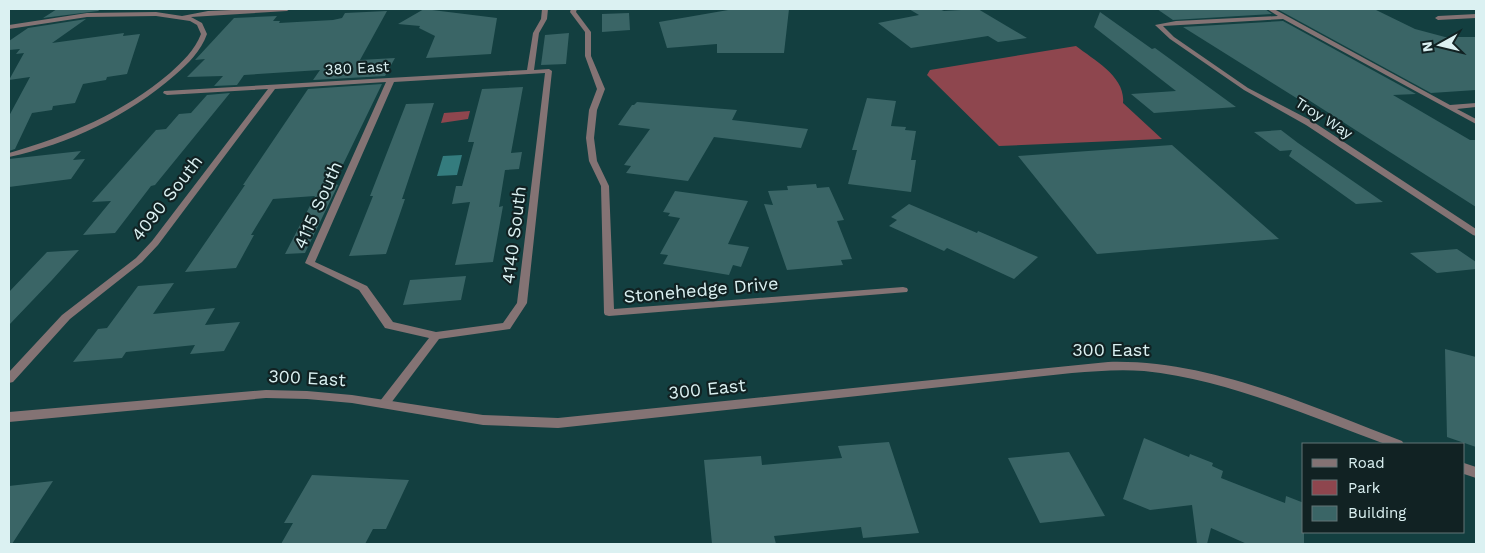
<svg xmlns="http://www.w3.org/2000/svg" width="1485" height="553" viewBox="0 0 1485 553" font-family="'Work Sans',sans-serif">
<rect width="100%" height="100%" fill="#133f40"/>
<path fill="#8e464e" d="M1076 46C1094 60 1126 77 1123 103L1162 139 999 146 927 75 930 70Z
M470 111 468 119 441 123 444 113Z"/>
<path fill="#347c7e" d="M462 155 457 175 437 176 443 156Z"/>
<path fill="#3a6566" d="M57 9H101L98 11 43 18Z
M424 9 497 18 491 54 426 58 435 36 419 28 420 26 398 24Z
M734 9H789L784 53H717V44L667 48 659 22Z
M909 9H939L944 11 978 9 1027 38 998 42 988 36 911 48 878 23 919 15Z
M1157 9H1265L1272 14 1173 20Z
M1277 9H1374L1415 29 1445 37H1476V90L1431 93Z
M387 11 360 60 395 58 385 76 313 80 320 70 244 75 237 85 214 86 223 76 187 77 205 59 195 60 234 18 277 16 273 21H280L279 23 333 20 342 18 345 13Z
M1100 12 1152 49 1155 48 1236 107 1154 113 1131 94 1176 91 1094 27Z
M629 13 630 30 602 32V14Z
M86 19 52 43 124 33 123 36 140 34 127 74 107 77 106 80 83 84 75 103 53 106 52 110 32 113 15 149 9 151V116L30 77 9 80 24 53 16 54 20 49 9 50V41L28 28Z
M1283 21 1416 94 1393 95 1470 140H1476V207L1307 99H1298L1183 27Z
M569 33 566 64 541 65 545 35Z
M382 84 334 183 338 185 305 253 285 254 315 196 273 199 251 235H254L236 268 185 272 245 185H243L308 89Z
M523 87 511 153 522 152 519 169 505 170 499 207 503 206 493 262 455 265 470 202 452 204 456 186H462L474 142H468L482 89Z
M230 93 155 185 151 186 115 233 83 235 111 201 92 202 156 130 166 129 179 114 191 113 207 95Z
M867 98 896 101 891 126 906 127 905 130 916 131 911 160H916L911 192 848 184 857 150H852Z
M637 102 737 110 732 120 808 129 801 148 714 137 688 181 626 173 631 166 624 165 650 129 618 125 632 105H634Z
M434 103 402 199H405L386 254 349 256 373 196H370L406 104Z
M1281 130 1298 143 1383 202 1356 204 1289 156 1292 150 1280 151 1254 132Z
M1172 145 1279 239 1097 254 1018 156Z
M81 151 73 160 85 159 71 179 9 187V159Z
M816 184 817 188 829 187 844 220 837 221 852 259 841 260 843 265 787 270 764 204 773 205 768 191 788 190 787 186Z
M675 191 748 201 728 244 749 247 741 267 733 265 729 275 663 264 668 255 660 254 680 218 668 216 670 213 663 212Z
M909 204 977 233 978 231 1038 257 1014 279 947 248 944 251 889 226 897 220 891 217Z
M1457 249 1476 262V269L1437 273 1410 253Z
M79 250 52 280 9 325V292L47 252Z
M466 276 461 300 403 305 410 280Z
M174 283 153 314 215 308 205 325 240 322 224 351 190 354 195 345 126 352 122 358 73 362 98 329 107 328 138 286Z
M1445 349 1476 357V447L1447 437Z
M1144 438 1189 457 1190 454 1213 463 1212 466 1223 471 1221 478 1285 503 1286 496 1304 503V544H1247L1211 528 1207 544H1197L1192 505 1150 510 1123 499Z
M889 442 919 533 863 538 861 527 774 536 776 544H712L704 460 761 456 762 465 842 458 838 446Z
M1069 452 1105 516 1040 523 1008 458Z
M312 475 409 480 386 529H373L365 544H281L293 523H284Z
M53 481 12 544H9V486Z"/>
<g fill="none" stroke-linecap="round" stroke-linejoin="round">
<path fill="#847374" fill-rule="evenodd" d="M258 9H290L287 11 191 17 202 23 207 34C201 51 188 64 175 75 128 116 69 144 9 157V153C68 136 123 113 170 73 182 62 195 50 201 34L197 25 190 21 156 16 87 17 9 29V25L87 13 156 12 182 16 208 11Z
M542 9H548L547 19 539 33 534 70 549 69 552 71 527 303 510 329 439 339 388 407 384 408 380 407 378 404 380 401 429 338 385 328 359 290 305 263 386 82 275 89 158 245 142 262 70 319 13 382 9 383V372L62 315 136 258 152 241 268 89 167 95 163 93 164 91 527 70 533 33 541 19ZM545 73 517 303 503 323 436 332 393 322 367 286 315 262 394 82Z
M571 9H577L576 12 591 32V56L605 89 597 110 594 138 597 161 609 186 614 309 903 287 907 288 908 290 907 292 609 316 605 315 604 313 601 186 589 161 586 138 589 110 597 89 585 56V32L570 12Z
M1267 9H1274L1450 105 1476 103V107L1457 109 1476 119V124L1283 19 1163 26 1174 37 1248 88 1312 121 1476 229V236L1473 235 1306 125 1244 90 1170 39 1155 25 1176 21 1278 16Z
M1476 14V18L1438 20 1435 18 1438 16Z"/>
<path fill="#847374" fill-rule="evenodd" d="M1108 362C1210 359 1309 406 1402 441L1404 444H1385C1306 415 1228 380 1144 371 1120 369 1096 371 1072 373L558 428 483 425 352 403 307 399 266 398 9 422V412L266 390 307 391 352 395 483 415 558 418Z
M1464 463 1476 467V478L1464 474Z"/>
</g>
<g text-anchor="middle" stroke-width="4.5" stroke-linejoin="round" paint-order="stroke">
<g font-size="15" fill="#dbf1f2" stroke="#112223">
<text transform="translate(357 68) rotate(-3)" y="5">380 East</text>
<text transform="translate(1324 118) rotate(32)" y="5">Troy Way</text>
</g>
<g font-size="18" fill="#dbf1f2" stroke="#112223">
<text transform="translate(167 198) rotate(-52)" y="6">4090 South</text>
<text transform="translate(318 205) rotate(-66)" y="6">4115 South</text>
<text transform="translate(514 235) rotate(-83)" y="6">4140 South</text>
<text transform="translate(701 290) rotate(-5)" y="6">Stonehedge Drive</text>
<text x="1111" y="356">300 East</text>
<text transform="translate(307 378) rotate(3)" y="6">300 East</text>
<text transform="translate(707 389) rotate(-6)" y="6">300 East</text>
</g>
</g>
<rect width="1485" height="553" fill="none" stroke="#dbf1f2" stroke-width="20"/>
<rect x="1302" y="443" width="162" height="90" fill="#112223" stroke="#627576"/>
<rect x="1312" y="459" width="25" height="8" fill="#847374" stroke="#627576"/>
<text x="1348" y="468" font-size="15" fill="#dbf1f2">Road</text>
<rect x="1312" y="480" width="25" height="15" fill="#8e464e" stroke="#627576"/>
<text x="1348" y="493" font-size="15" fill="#dbf1f2">Park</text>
<rect x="1312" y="506" width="25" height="15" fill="#3a6566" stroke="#627576"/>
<text x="1348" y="518" font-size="15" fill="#dbf1f2">Building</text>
<g transform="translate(1440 45) rotate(262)" stroke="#112223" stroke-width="4" paint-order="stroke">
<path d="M0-4L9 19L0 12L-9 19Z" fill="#dbf1f2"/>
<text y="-8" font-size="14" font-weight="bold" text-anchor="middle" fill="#dbf1f2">N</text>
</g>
</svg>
